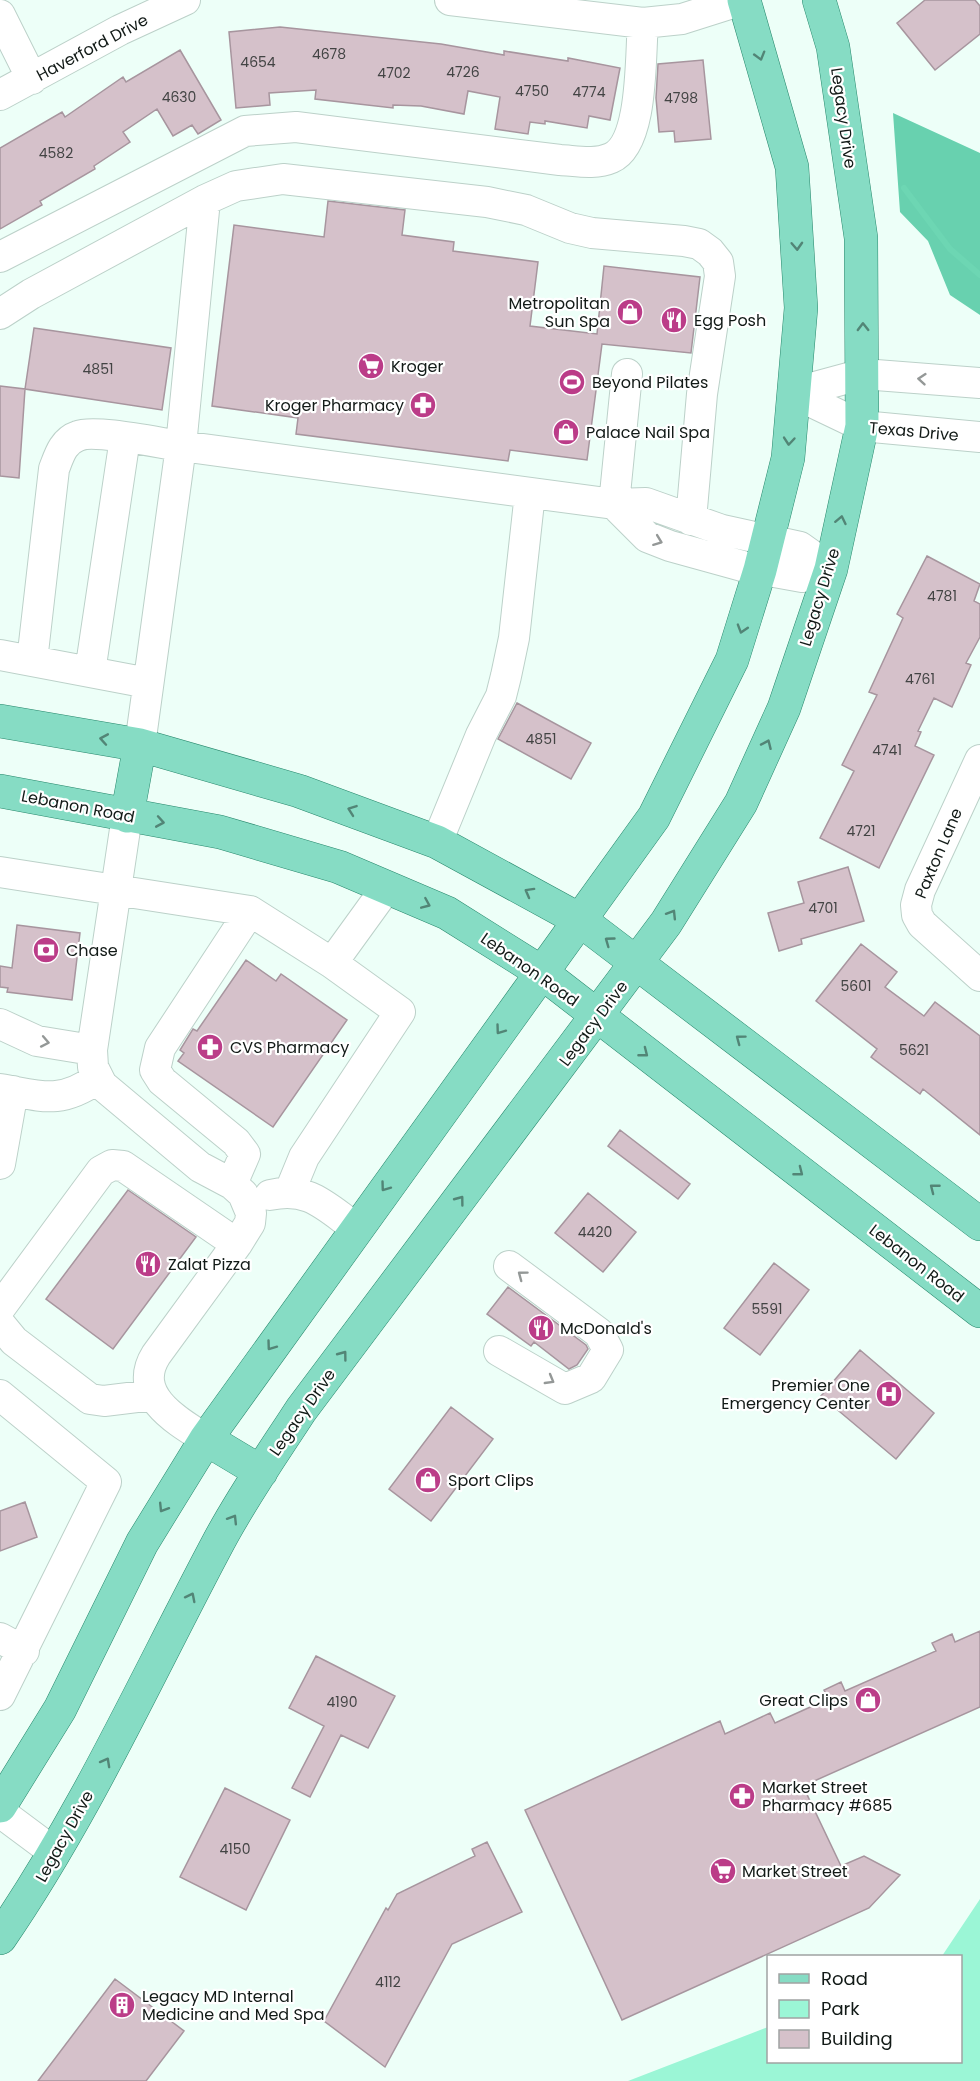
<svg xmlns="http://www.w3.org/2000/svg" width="980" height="2081" viewBox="0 0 980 2081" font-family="Poppins,sans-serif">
<rect width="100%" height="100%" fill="#edfff8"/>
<path fill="#9bf6d6" d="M980 1899V2081H628L768 2027V2062H960V1956H942Z"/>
<path fill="#68d1af" d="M893 113 980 153V315L950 295 928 241 900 212Z"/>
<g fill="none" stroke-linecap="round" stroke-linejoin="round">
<path stroke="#6dd6b3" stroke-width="6" d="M904 188 950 249 980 275"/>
</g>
<path fill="#d5c1ca" stroke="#a7959e" stroke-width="1.5" d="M925 0H975L980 6V34L935 70 897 23Z
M280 27 441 44 504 55V51L568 61V58L620 68 610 120 589 116 587 128 545 121V124L530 122 528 134 495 129 500 97 468 91 464 114 421 106 393 105V108L315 99 316 90 269 93 270 105 236 108 229 32Z
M180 50 221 120 198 134 192 125 173 136 157 109 123 132 130 142 94 166 95 169 40 201 42 205 0 229V148L62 112 65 117 123 77 126 82Z
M703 60 711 139 675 142 674 131 659 132 656 98 658 64Z
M328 201 405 210 402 235 454 242 453 251 538 262 530 326 597 334 604 266 700 277 691 353 602 344 587 460 510 450 508 461 296 434 298 418 212 406 234 225 324 237Z
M34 328 171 348 162 410 25 389Z
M0 386 25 389 19 478 0 476Z
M927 556 980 584 974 601 980 604V637L966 663 971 665 952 707 934 698 918 731 921 732 915 746 934 755 879 868 820 838 854 771 842 765 877 695 869 692 903 618 897 614Z
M517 703 591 743 571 779 498 739Z
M848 867 864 921 801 939 802 944 779 951 768 913 804 903 798 882Z
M17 925 80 933 72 1000 7 992 8 988 0 987V966L12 968Z
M861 944 897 972 885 987 924 1016 935 1002 980 1036V1135L923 1089 920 1094 871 1057 877 1049 816 1001Z
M246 960 276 981 281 974 347 1020 273 1127 178 1061 184 1053 180 1050 193 1029 197 1031Z
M620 1130 690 1184 678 1199 608 1146Z
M128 1190 196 1237 113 1349 46 1299Z
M588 1193 636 1232 603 1272 555 1233Z
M774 1263 809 1290 760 1355 724 1328Z
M508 1287 586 1345 588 1349 577 1365 569 1369 534 1342 531 1346 487 1314Z
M860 1350 934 1413 896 1459 821 1396Z
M451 1407 493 1439 431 1521 389 1489Z
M25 1502 37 1537 0 1551V1511Z
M980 1631V1707L803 1786 841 1866 864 1856 900 1875 869 1908 622 2020 525 1810 720 1721 725 1734 770 1713 775 1723 828 1699 824 1690 841 1682 845 1691 936 1651 932 1643 952 1634 955 1642Z
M316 1656 395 1696 368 1748 341 1735 310 1797 292 1788 324 1726 289 1708Z
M225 1788 290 1820 246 1910 180 1877Z
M487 1842 522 1912 452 1944 385 2067 324 2021 386 1908 388 1910 397 1894 475 1856 472 1849Z
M115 1979 184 2031 146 2081H38Z"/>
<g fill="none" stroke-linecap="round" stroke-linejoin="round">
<defs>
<path id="minor" d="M450 0 643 23 682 19 742 0
M0 15 32 79
M0 95 120 30 185 0
M0 257 245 131 296 127 560 160C577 161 595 165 611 158 644 144 640 55 643 23
M0 314 31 294 205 200 236 186 283 179 487 202 526 210 570 228 592 233 684 241 699 244 710 252 718 262 720 276 702 394 691 520
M627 374 614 504 647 537 670 546 746 567 802 577 831 569
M793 393 862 426 980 437
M793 393 863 374 980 383
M0 655 148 683
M32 661 54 469C59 456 63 441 78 436 94 429 159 443 181 446L205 200
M90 672 125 438
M140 745 181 446 614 504 646 503 722 530 800 547 831 569
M980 760 920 890 916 905 917 915 922 924 980 976
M127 816 92 1050 93 1067 102 1085 200 1167 232 1184 243 1194 251 1213 250 1223 237 1244 156 1355C131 1395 177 1421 206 1439
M437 842 481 735 501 696 506 676 514 638 530 493
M0 872 250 911 332 963 400 1012 304 1157 290 1191
M332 963 387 887
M0 1024 37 1041 92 1050
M0 1089C42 1096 59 1105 97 1079
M0 1164 13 1091
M232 1184 245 1154 236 1142 162 1081 155 1070 160 1048 250 911
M270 1195C309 1186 326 1207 356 1228
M0 1308 101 1171 112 1165 123 1166 237 1244
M0 1324 14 1341 90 1399 104 1401 153 1395
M499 1351 565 1389 591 1378 608 1350 599 1333 509 1266
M0 1395 106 1482 0 1695
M0 1638 24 1651
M0 1812 55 1853"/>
<path id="major" d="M0 721 140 745 299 791 437 842 580 920 980 1224
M0 791 220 832 339 867 447 913 541 972 980 1311
M127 816 140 745
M206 1439 261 1472
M0 1806 60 1709 142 1543 206 1439 654 817 732 660 760 570 788 458 801 308 792 167 744 0
M0 1938C86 1813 148 1674 219 1541 243 1496 273 1453 301 1410L666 923 741 803 784 708 831 569 862 426 861 238 833 47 819 0"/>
</defs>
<use href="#minor" stroke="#bcd1c9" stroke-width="32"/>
<use href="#major" stroke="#29886d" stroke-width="34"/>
<use href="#minor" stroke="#fff" stroke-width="30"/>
<use href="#major" stroke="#86dcc4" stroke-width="33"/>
</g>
<defs><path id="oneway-chevron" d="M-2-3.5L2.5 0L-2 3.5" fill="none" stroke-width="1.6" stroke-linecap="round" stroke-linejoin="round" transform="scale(1.5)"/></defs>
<g stroke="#528576">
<use href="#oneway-chevron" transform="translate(760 56) rotate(74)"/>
<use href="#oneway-chevron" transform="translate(797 246) rotate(87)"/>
<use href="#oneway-chevron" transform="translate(863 327) rotate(-91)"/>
<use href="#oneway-chevron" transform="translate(789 441) rotate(95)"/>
<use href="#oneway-chevron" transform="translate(841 520) rotate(-78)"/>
<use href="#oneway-chevron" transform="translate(742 629) rotate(107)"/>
<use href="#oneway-chevron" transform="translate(104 739) rotate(-170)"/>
<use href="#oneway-chevron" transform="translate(767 744) rotate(-66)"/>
<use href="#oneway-chevron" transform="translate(352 810) rotate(-160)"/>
<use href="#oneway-chevron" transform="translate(160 822) rotate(10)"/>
<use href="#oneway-chevron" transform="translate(529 892) rotate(-151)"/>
<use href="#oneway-chevron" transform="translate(426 904) rotate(23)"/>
<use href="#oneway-chevron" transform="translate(672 914) rotate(-58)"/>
<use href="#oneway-chevron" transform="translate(609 941) rotate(-144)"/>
<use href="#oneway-chevron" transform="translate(500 1030) rotate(126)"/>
<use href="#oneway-chevron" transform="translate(740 1039) rotate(-143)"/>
<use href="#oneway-chevron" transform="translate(644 1053) rotate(38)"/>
<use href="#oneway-chevron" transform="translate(799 1172) rotate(38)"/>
<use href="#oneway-chevron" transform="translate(385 1187) rotate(126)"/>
<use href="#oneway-chevron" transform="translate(934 1188) rotate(-142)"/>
<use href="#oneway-chevron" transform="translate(460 1200) rotate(-53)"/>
<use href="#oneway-chevron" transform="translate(271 1346) rotate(126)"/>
<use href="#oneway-chevron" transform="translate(343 1355) rotate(-53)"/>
<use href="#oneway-chevron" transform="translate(163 1508) rotate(122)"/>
<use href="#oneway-chevron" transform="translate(233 1519) rotate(-58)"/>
<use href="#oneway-chevron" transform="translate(191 1597) rotate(-63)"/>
<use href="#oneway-chevron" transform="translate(106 1762) rotate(-61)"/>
</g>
<g stroke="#949897">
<use href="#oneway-chevron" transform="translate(922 379) rotate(-175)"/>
<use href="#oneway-chevron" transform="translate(658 541) rotate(21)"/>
<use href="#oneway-chevron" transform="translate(45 1042) rotate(11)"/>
<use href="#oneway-chevron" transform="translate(522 1275) rotate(-143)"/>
<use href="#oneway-chevron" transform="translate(550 1380) rotate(30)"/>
</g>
<defs>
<symbol id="shop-disc" viewBox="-11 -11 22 22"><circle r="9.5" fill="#bb3c88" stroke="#fff"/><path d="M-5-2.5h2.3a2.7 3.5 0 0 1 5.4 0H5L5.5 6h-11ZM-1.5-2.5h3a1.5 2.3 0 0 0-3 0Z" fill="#fff"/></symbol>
<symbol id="restaurant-disc" viewBox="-11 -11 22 22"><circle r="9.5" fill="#bb3c88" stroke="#fff"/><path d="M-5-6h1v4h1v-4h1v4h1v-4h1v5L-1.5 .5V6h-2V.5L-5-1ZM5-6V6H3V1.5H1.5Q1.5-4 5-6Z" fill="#fff"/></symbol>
<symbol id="supermarket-disc" viewBox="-11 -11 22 22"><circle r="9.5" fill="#bb3c88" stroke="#fff"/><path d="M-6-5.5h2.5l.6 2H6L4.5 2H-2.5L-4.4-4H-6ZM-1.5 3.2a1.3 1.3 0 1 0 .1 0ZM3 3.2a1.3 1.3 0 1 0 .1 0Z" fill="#fff"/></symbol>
<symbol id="stadium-disc" viewBox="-11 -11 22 22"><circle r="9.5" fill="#bb3c88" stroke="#fff"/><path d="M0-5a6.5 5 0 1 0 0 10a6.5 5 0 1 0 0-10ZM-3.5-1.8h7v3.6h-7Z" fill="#fff"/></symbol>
<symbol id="pharmacy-disc" viewBox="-11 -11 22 22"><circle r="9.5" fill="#bb3c88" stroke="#fff"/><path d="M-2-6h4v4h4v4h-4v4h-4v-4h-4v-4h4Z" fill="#fff"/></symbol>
<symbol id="bank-disc" viewBox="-11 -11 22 22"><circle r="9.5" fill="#bb3c88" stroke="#fff"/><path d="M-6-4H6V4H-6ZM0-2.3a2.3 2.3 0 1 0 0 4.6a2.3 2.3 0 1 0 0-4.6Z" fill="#fff"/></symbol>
<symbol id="hospital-disc" viewBox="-11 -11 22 22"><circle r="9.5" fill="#bb3c88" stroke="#fff"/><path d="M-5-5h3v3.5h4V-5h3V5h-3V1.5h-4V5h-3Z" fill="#fff"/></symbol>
<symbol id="building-disc" viewBox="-11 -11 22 22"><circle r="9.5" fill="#bb3c88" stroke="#fff"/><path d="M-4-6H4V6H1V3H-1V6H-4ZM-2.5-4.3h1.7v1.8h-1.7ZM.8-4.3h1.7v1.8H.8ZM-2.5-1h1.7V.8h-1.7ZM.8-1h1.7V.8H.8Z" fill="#fff"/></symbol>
</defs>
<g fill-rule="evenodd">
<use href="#shop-disc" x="615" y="297" width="30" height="30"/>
<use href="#restaurant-disc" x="659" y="305" width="30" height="30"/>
<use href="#supermarket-disc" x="356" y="351" width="30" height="30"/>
<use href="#stadium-disc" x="557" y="367" width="30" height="30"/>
<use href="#pharmacy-disc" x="408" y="390" width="30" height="30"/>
<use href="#shop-disc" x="551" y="417" width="30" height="30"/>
<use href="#bank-disc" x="31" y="935" width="30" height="30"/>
<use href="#pharmacy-disc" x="195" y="1032" width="30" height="30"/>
<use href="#restaurant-disc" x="133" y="1249" width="30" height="30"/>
<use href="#restaurant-disc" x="526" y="1313" width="30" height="30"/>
<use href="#hospital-disc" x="874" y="1379" width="30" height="30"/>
<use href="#shop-disc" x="413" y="1465" width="30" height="30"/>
<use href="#shop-disc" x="853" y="1685" width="30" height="30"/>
<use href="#pharmacy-disc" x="727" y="1781" width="30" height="30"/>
<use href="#supermarket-disc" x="708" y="1856" width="30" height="30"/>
<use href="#building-disc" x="107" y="1990" width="30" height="30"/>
</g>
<g text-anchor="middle" stroke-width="4.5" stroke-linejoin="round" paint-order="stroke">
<g font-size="14" fill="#434444">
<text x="329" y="59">4678</text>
<text x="258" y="67">4654</text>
<text x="463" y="77">4726</text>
<text x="394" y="78">4702</text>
<text x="532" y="96">4750</text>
<text x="589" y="97">4774</text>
<text x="179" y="102">4630</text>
<text x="681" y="103">4798</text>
<text x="56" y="158">4582</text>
<text x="98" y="374">4851</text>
<text x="942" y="601">4781</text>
<text x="920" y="684">4761</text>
<text x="541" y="744">4851</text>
<text x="887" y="755">4741</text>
<text x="861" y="836">4721</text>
<text x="823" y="913">4701</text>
<text x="856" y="991">5601</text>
<text x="914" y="1055">5621</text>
<text x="595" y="1237">4420</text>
<text x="767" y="1314">5591</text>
<text x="342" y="1707">4190</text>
<text x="235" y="1854">4150</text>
<text x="388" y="1987">4112</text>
</g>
<g font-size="16" fill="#121a17" stroke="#fff">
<text transform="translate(92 47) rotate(-28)" y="6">Haverford Drive</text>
<text transform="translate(844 118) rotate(82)" y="6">Legacy Drive</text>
<text transform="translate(914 431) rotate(5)" y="6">Texas Drive</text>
<text transform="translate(819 597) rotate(-73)" y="6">Legacy Drive</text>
<text transform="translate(78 806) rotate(11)" y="6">Lebanon Road</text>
<text transform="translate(938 853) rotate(-67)" y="6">Paxton Lane</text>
<text transform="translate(530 969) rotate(35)" y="6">Lebanon Road</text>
<text transform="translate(593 1023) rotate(-53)" y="6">Legacy Drive</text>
<text transform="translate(917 1263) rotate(38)" y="6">Lebanon Road</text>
<text transform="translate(302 1412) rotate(-55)" y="6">Legacy Drive</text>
<text transform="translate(64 1836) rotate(-61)" y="6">Legacy Drive</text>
</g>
<g font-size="16" fill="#121a17" stroke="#fff" text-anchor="start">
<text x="610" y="309" text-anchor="end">Metropolitan<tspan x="610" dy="18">Sun Spa</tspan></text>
<text x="694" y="326">Egg Posh</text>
<text x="391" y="372">Kroger</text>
<text x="592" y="388">Beyond Pilates</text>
<text x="404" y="411" text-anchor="end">Kroger Pharmacy</text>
<text x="586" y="438">Palace Nail Spa</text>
<text x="66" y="956">Chase</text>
<text x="230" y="1053">CVS Pharmacy</text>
<text x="168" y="1270">Zalat Pizza</text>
<text x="560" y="1334">McDonald's</text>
<text x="870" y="1391" text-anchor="end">Premier One<tspan x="870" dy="18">Emergency Center</tspan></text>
<text x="448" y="1486">Sport Clips</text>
<text x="848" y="1706" text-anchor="end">Great Clips</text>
<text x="762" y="1793">Market Street<tspan x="762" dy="18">Pharmacy #685</tspan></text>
<text x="742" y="1877">Market Street</text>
<text x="142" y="2002">Legacy MD Internal<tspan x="142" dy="18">Medicine and Med Spa</tspan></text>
</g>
</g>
<rect x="767" y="1955" width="195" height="108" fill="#ffffff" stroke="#a0a3a2" stroke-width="1.5"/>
<rect x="779" y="1974" width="30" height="9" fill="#86dcc4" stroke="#a0a3a2" stroke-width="1.5"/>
<text x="821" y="1985" font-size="18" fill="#121a17">Road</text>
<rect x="779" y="2000" width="30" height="18" fill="#9bf6d6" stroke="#a0a3a2" stroke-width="1.5"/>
<text x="821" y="2015" font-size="18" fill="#121a17">Park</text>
<rect x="779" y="2030" width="30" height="18" fill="#d5c1ca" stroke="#a0a3a2" stroke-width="1.5"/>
<text x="821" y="2045" font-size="18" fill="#121a17">Building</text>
</svg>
